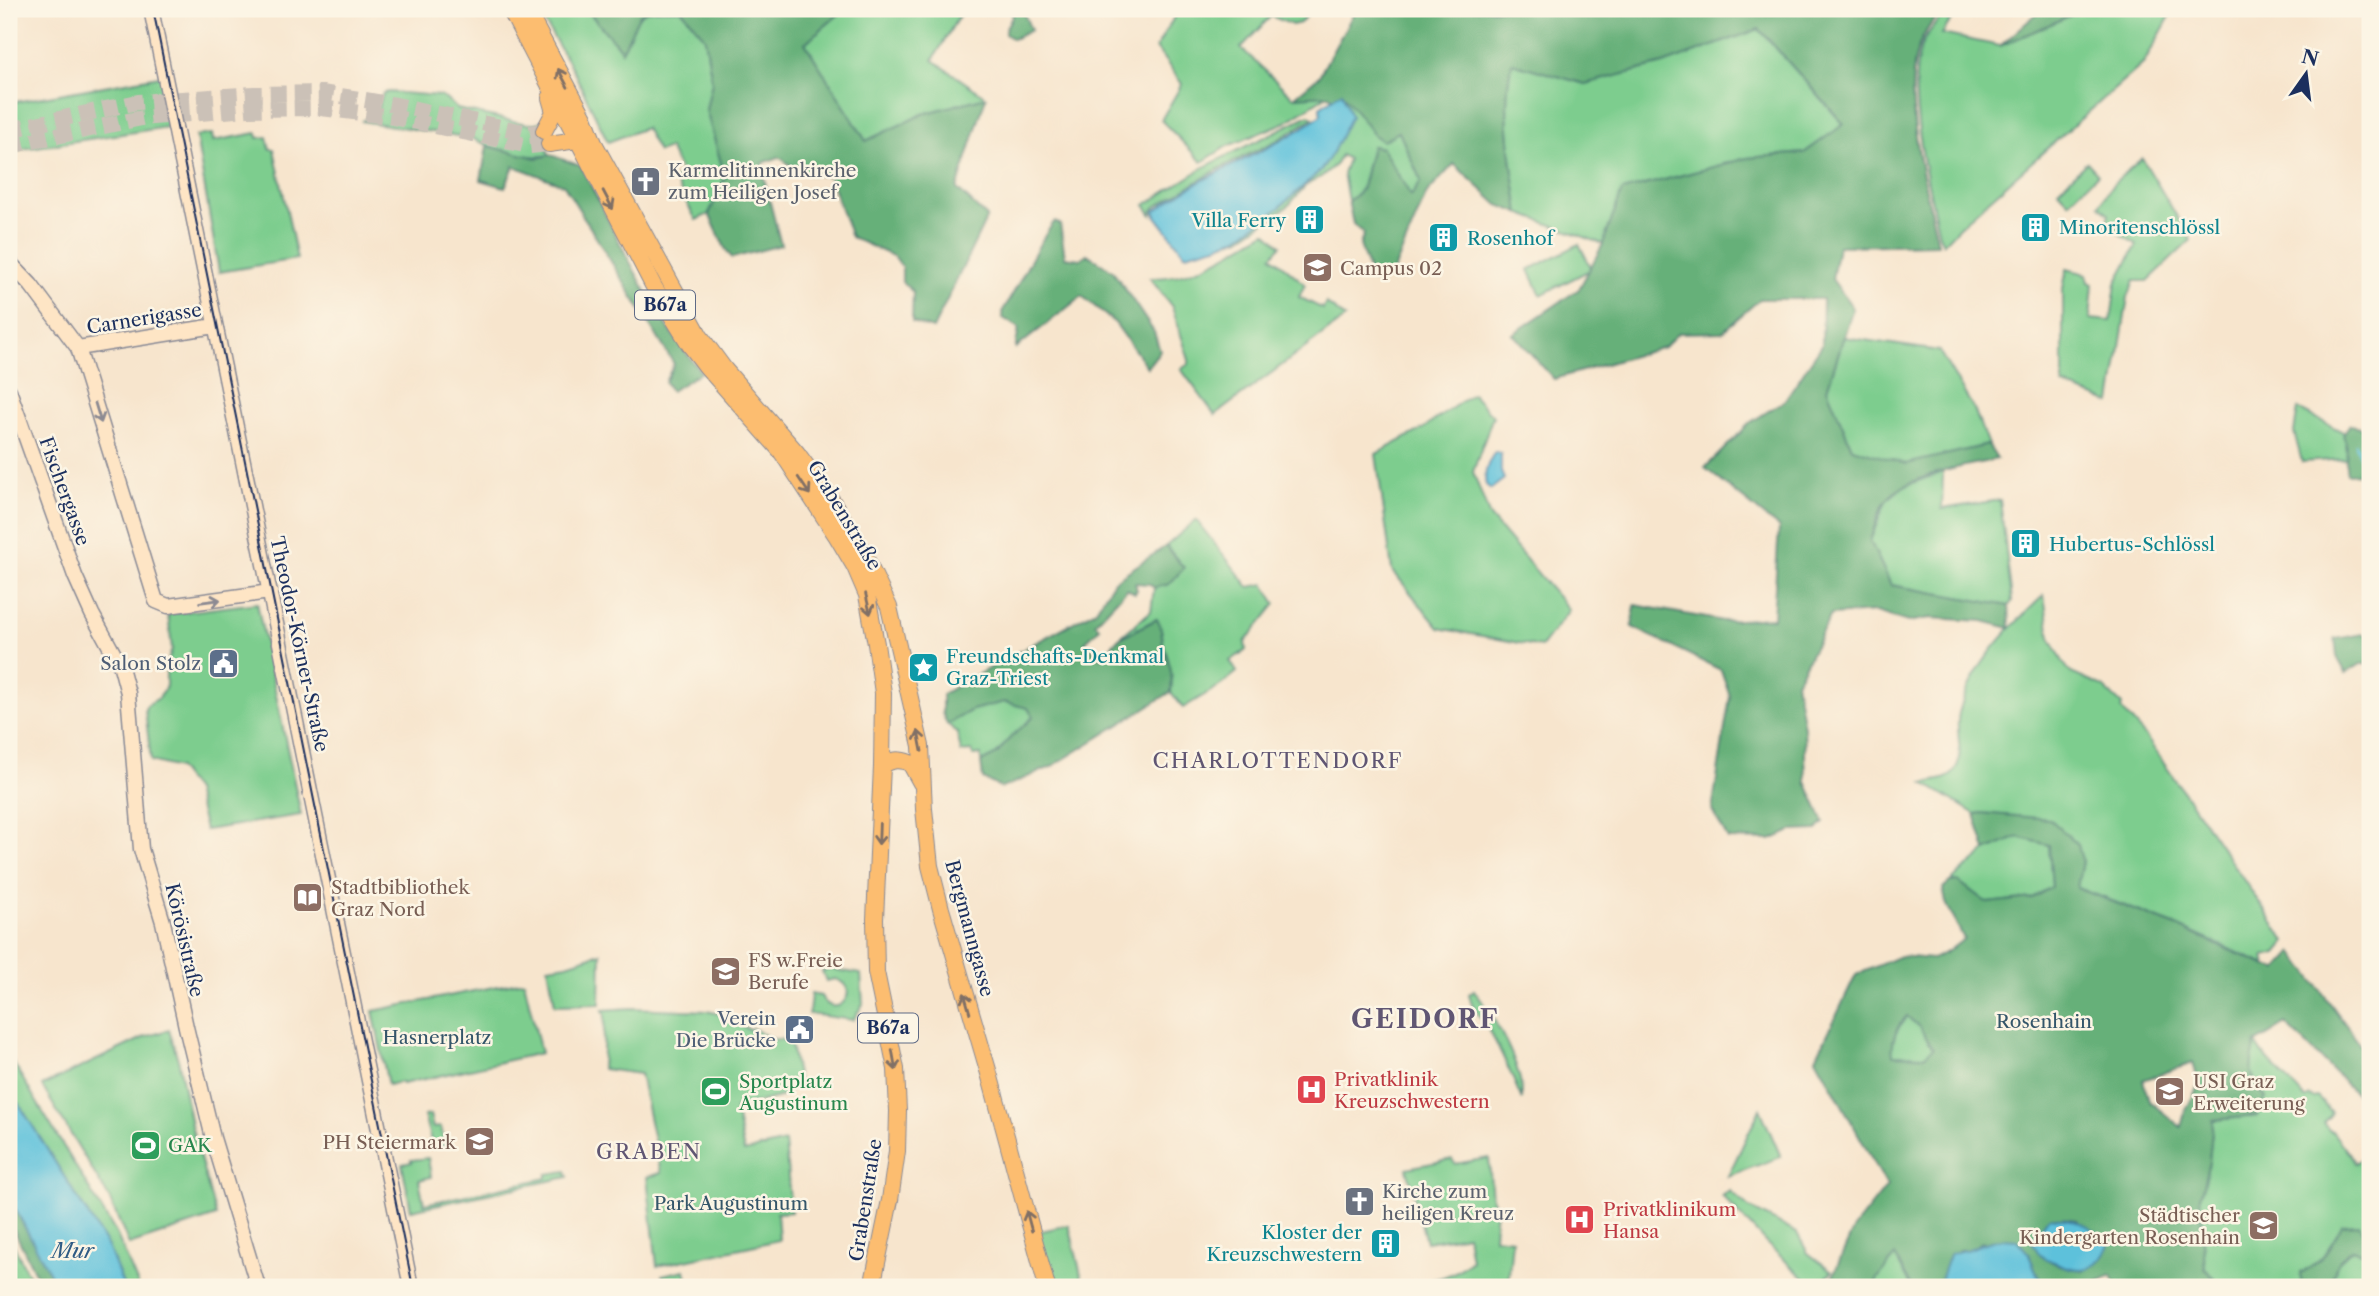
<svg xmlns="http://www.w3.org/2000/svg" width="2379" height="1296" viewBox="0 0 2379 1296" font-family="'Libre Caslon Text',serif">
<rect width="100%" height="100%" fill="#fcf5e5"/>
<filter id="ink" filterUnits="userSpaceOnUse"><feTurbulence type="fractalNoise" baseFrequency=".0143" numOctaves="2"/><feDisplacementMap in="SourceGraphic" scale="14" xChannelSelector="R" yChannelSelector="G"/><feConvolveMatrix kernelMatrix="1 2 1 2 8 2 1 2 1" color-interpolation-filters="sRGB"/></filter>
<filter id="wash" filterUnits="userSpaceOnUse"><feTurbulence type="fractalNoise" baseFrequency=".00686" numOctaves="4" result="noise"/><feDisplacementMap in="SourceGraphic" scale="28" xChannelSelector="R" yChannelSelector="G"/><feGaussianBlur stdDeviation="1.57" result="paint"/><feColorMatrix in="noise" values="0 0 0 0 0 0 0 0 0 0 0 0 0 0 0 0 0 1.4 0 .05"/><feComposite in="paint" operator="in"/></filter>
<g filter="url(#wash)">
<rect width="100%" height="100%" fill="#f7e5cd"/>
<path fill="#7dcd8e" stroke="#4c7e76" stroke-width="2" d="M537 9H586L622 51C641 11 634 9 681 9L705 38 712 82 706 110 725 177 709 214 696 220 674 179 682 175 669 148 658 152 645 128 608 142 574 72Z
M845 9H953L960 14 933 60 986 97 923 114 866 141 805 43Z
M1179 9H1312L1300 23 1292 25 1271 16 1241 48 1293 97 1329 94 1286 122 1226 147 1202 162 1161 120 1182 84 1156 48Z
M2085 9H2174L2144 63 1964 222 1943 244 1939 235C1929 188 1903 85 1923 42 1927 34 1934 26 1939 19L1951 20 1942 34 2000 46Z
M1759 29 1844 125 1804 153 1747 158 1622 191 1603 244 1519 213C1513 169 1500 106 1512 63L1585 84 1663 64Z
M165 75 175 126 9 151V103Z
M389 92 440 96 449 101 457 109 508 120 528 124 537 123 544 120 548 152 551 155C525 160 495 149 471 138L361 121C377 116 378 108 383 93Z
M1342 92 1374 135 1399 131 1421 181 1411 197 1382 148 1372 146 1362 187 1358 194 1348 201 1343 173 1348 159 1341 155 1336 164 1321 177 1306 185 1288 206 1239 239 1238 238 1216 246 1185 254 1155 215V211C1207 173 1269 153 1321 115L1320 107Z
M1309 115 1313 118 1276 141 1217 170 1157 206 1153 210 1152 215 1145 205 1206 166Z
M257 133 258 138 267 137 270 149H274L297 259 219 272 196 136 212 134 213 141Z
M2142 158 2191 240 2148 281H2134L2128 297 2111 403 2063 385V288L2067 269 2087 274 2089 282 2093 284 2090 319 2111 321 2116 283 2137 245 2106 225 2109 214 2099 205 2114 183Z
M2087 162 2098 174 2069 202 2058 190Z
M1266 232 1281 245 1272 256 1305 284 1299 297 1323 309 1326 303 1345 318 1215 415 1181 369 1189 364V360L1172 307 1150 278C1196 279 1228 253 1266 232Z
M1579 244 1592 269 1541 295 1529 270Z
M1844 337 1939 351 1974 409 1988 445 1906 465 1852 448 1827 389Z
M1472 394 1493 416 1473 472 1490 517 1569 610 1541 647 1439 628 1392 570 1376 454 1421 430Z
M2298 409 2345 433 2344 435 2349 447 2346 459 2302 462 2294 432Z
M1943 472 1942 509 2000 500 2012 601 2009 606 1891 585 1870 541 1886 501 1904 486Z
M1196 520 1249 587 1264 584 1276 604 1245 642 1246 650 1230 661 1237 672 1221 685 1183 708 1171 692C1173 671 1170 666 1164 647 1161 635 1164 631 1156 619L1118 639 1151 611 1154 588 1169 584 1184 568 1166 546Z
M2044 595 2050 637 2063 662 2071 673 2103 687 2122 705 2121 709 2146 737 2286 942 2277 953 2264 956 2266 965 2174 925 2076 887 2082 862 2078 845 2050 820 1981 813 1975 814 1924 783C1933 781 1949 780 1954 772 1966 756 1954 731 1959 713 1972 665 2009 628 2044 595Z
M257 603 301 815 205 830 195 791 178 768 151 761 145 709 147 705 159 698 166 686V668L172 649 168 614Z
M1004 702 1028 708 1034 718 1010 738 997 754 981 762V755L973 756 972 751 961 752 957 732 947 724 972 710Z
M2018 837 2049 845 2052 887 2032 898 1987 903 1958 881 1950 882 1986 851Z
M601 953 600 1004 555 1005 548 967 567 964Z
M831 969 861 974 863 1004 853 1020 809 1014 811 994 821 996C834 1023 865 989 835 979L826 981 822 971Z
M524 981 541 1053 402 1084 401 1082 388 1085 373 1011Z
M1474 990C1494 1017 1524 1067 1522 1100 1512 1076 1502 1051 1488 1029 1481 1017 1471 1008 1469 994Z
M631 1008 707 1011 720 1014 750 1030 752 1028 772 1039 790 1040 799 1085 789 1088 787 1095 735 1108 744 1152 785 1142 791 1212 777 1213 779 1240 657 1266 647 1177 661 1173 640 1074 602 1069 605 1014 603 1010Z
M1907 1016 1920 1028 1933 1048 1925 1056 1892 1055C1891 1039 1897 1029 1907 1016Z
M169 1030 179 1063 191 1125 216 1216 129 1245 109 1198 42 1086 145 1037Z
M2256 1043C2268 1065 2289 1079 2305 1099L2310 1096 2313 1098 2317 1097 2332 1113 2323 1123 2331 1132 2332 1131 2356 1163 2364 1156 2370 1165V1249L2331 1245 2315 1267 2301 1273V1287H2220L2205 1268 2200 1197 2209 1162 2213 1120 2257 1116V1087L2249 1066Z
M9 1056 117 1235 139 1287H124L108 1247 9 1088Z
M1760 1109 1781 1157 1728 1176Z
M430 1115 433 1128 441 1127 445 1145 433 1148 424 1116Z
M428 1158 431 1177 419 1180 424 1204 547 1178V1174L566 1171 568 1177 411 1210 402 1164 412 1162 411 1160Z
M1489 1158 1492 1201 1496 1205 1494 1237 1512 1239 1508 1287H1398C1423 1282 1454 1279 1471 1260L1467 1235 1426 1242 1407 1168 1452 1159 1455 1164Z
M1730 1191 1749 1208 1797 1233 1808 1253 1832 1271 1819 1287H1814L1766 1243 1722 1196Z
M1069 1225 1084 1287H1047L1032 1233Z
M9 1235 10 1237 34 1287H9Z
M2352 1249 2370 1255V1287H2323L2335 1273 2337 1263Z
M1895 1256 1912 1287H1874L1878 1278Z
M685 1270 689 1287H665L662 1275Z"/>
<path fill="#66b079" stroke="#40706c" stroke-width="2" fill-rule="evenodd" d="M586 9H650L640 14 622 51Z
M681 9H845L805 43 866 141 923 114 986 97 957 189 987 217 933 329 912 322 913 292 902 282V267L895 257 851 237 829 176 803 174 779 157 763 163V175L781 245 732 258 725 248 709 214 725 177 706 110 712 82 705 38Z
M1008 9H1022L1031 30 1013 39 1005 34V29L1013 15Z
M1356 9H1942C1935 19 1926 29 1921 41 1898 88 1927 194 1938 244L1838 246 1832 279 1853 308 1827 389 1852 448 1906 464 1988 445 1997 459C1965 467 1907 474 1886 501 1878 511 1874 529 1870 541L1891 585 2009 606 2010 628 1983 621 1930 618 1908 622 1876 612 1831 615 1796 682 1804 727 1806 782 1824 822 1817 830 1791 831 1771 840 1728 839 1712 810 1730 696 1721 670 1632 627 1635 605 1723 621 1773 618 1779 528 1705 468 1751 422 1784 401 1822 345 1823 299H1760L1722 332 1678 333 1664 347 1554 379 1513 334 1579 289 1603 244 1622 191 1747 158 1804 153 1844 124 1759 29 1663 64 1585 84 1512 63C1500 105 1513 169 1519 213L1498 205 1454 164 1427 193 1391 277 1372 281 1360 245 1364 233 1353 224 1348 201 1358 194 1362 188 1372 146 1382 148 1411 196 1421 181 1399 132 1383 141 1374 135 1342 93 1333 98 1329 95 1294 97 1319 76Z
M2042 9H2085L2000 46Z
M487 146 537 158 551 155 581 166C617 236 650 311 701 372L671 391 665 382 674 364 564 185 514 166 505 187 481 180Z
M1054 222 1060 224 1065 257 1080 259 1087 254 1113 271 1154 332 1160 351 1147 367 1115 323 1082 296 1016 348C1015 340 1020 335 1018 327L1003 318 1002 312C1021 283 1033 250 1054 222Z
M2350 425 2362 427 2367 453 2370 457V511V499L2358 473 2347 474C2343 457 2351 452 2343 435Z
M1166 546 1184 568 1169 584 1154 588 1150 584 1135 583 1137 590 1135 593 1127 589 1095 623 1100 628 1085 642 1101 658 1118 639 1157 619C1163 630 1161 635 1164 647 1170 666 1173 671 1171 692L1051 767 1002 788 983 779 981 762 997 754 1010 738 1033 717 1028 708 1004 702 972 710 947 724 942 713V694L1096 610 1114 581Z
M2364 634 2370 636V664H2361L2346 673 2337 657 2335 639Z
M1981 813 2050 819 2078 845 2082 861 2077 888 2174 925 2215 944 2277 970 2293 952 2370 1058V1108L2286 1024 2256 1043C2249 1068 2248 1077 2266 1098L2257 1116 2213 1120 2209 1162 2200 1197 2205 1268 2220 1287H2118L2111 1275 2086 1287H2043L2028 1253 1982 1242 1970 1250H1959L1939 1282 1942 1287H1912L1895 1256 1878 1278 1874 1287H1828L1854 1228 1887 1186 1816 1058 1856 975 1900 956 1932 959 1947 952 1964 939 1946 903 1943 888 1950 882 1958 881 1987 903 2032 898 2052 887 2049 845 2018 837 1986 851 1975 814ZM1907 1016 1920 1028 1933 1048 1925 1056 1893 1055C1891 1039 1896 1028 1907 1016ZM2193 1063 2199 1084 2185 1112 2181 1127 2149 1101 2143 1080ZM2049 1217 2078 1220 2083 1270C2057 1266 2046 1263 2032 1241Z
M9 1197 57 1287H42L9 1220Z
M2359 1224 2370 1242V1255L2352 1249 2337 1263 2331 1282 2324 1283 2323 1287H2301V1273C2322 1263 2331 1245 2342 1225Z"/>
<path fill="#5dc1db" stroke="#3c789c" stroke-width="2" d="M1342 92 1351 116 1332 154 1321 170 1279 208 1238 237 1216 246 1185 254 1156 216 1155 211C1205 171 1270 154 1321 115L1320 107Z
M1495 452 1501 453V472L1504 479 1491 489 1486 485C1483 473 1488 462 1495 452Z
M9 1088 108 1247 124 1287H57L9 1197Z
M2049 1217C2079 1220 2088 1222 2109 1244 2100 1269 2085 1274 2061 1265 2055 1262 2046 1260 2041 1255 2037 1252 2035 1246 2032 1241Z
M2001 1239 2017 1240 2028 1253 2043 1287H1942L1939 1283 1949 1255C1957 1250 1965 1251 1972 1248 1983 1243 1989 1241 2001 1239Z"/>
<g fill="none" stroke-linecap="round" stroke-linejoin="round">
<path stroke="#5dc1db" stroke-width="2.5" d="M2356 444 2361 460 2370 473"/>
</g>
</g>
<g filter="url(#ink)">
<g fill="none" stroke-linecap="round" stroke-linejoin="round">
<path stroke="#cbc1b7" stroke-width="16" stroke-dasharray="16 8" stroke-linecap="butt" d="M9 130 138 102 254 94 322 93 396 105 529 133 544 131
M9 146 142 118 248 109 321 108 393 117 530 146 549 144"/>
<defs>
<path id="secondary" d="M151 9 411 1287
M9 262 31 285 78 348 156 601 168 606 270 592
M78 348 215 326
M9 390 75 576 92 614 121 667 128 693 141 849 163 922 186 1027 213 1138 258 1287"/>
<path id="primary" d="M510 9 654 287 690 345 706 366 781 451 836 535 855 567 867 595 876 644 883 693 882 766 875 919 876 972 896 1069 898 1111 897 1151 890 1200 872 1287
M526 9 584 117 594 143 700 336 725 370 797 453 832 501 860 546 889 607 921 746 924 809 930 866 941 909 990 1077 1047 1287
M544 131 554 112 550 98
M549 144 577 140
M882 766C892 759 899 759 910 763L921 783"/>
</defs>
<use href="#secondary" stroke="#898a96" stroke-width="17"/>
<use href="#primary" stroke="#898a96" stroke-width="18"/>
<use href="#secondary" stroke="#fee5c5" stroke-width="14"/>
<use href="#primary" stroke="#fcbd6f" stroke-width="16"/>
<path stroke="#1b2f5e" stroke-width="2" d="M153 9 413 1287"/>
</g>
<defs><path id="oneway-shaft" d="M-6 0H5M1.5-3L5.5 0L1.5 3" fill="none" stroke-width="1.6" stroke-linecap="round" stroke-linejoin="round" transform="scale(1.75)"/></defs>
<g stroke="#806f66">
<use href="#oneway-shaft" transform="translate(563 78) rotate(-118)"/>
<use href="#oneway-shaft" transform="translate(608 200) rotate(62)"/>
<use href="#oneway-shaft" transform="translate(804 486) rotate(56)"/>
<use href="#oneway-shaft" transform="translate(868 604) rotate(77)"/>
<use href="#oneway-shaft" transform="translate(920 741) rotate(-101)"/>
<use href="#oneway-shaft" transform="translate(879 834) rotate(92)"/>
<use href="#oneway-shaft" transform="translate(967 1003) rotate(-106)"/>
<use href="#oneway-shaft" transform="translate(894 1060) rotate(80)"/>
<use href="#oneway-shaft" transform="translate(1029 1221) rotate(-105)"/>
</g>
<g stroke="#8c8a92">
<use href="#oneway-shaft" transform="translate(98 413) rotate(73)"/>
<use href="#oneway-shaft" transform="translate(210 601) rotate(-7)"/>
</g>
</g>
<defs>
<symbol id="church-square" viewBox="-11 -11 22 22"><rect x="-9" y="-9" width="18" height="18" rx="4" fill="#6b7280" stroke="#fcf5e5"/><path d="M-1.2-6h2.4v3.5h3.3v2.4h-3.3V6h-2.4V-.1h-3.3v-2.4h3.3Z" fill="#fff"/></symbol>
<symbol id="building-square" viewBox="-11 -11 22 22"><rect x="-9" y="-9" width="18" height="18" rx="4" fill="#0f9aa8" stroke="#fcf5e5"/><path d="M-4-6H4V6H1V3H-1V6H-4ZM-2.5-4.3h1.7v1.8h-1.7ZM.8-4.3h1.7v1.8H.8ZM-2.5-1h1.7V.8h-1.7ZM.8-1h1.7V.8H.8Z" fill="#fff"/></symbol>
<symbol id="university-square" viewBox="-11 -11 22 22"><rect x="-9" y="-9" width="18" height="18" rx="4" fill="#8d6e63" stroke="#fcf5e5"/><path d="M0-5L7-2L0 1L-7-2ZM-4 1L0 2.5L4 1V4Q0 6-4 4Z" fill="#fff"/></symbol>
<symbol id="civic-square" viewBox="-11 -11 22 22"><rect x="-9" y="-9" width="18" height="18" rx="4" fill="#5c6f8a" stroke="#fcf5e5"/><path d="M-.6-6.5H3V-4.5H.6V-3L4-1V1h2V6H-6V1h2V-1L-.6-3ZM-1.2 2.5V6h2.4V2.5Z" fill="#fff"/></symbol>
<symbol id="sight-square" viewBox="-11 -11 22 22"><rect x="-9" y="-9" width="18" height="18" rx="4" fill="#0f9aa8" stroke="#fcf5e5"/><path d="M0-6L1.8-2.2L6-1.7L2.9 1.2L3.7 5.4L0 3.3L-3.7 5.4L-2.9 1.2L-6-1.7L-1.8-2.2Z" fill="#fff"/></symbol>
<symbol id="library-square" viewBox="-11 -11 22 22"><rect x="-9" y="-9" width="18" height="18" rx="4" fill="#8d6e63" stroke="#fcf5e5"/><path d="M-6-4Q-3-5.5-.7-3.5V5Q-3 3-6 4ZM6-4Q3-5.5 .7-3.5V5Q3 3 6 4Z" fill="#fff"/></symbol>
<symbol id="school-square" viewBox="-11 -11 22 22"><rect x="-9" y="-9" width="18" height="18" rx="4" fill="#8d6e63" stroke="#fcf5e5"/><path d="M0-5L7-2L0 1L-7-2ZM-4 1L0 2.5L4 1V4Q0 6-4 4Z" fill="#fff"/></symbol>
<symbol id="hospital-square" viewBox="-11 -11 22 22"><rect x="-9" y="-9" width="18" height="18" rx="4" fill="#e0444e" stroke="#fcf5e5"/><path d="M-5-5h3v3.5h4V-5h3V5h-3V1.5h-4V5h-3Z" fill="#fff"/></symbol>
<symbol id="stadium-square" viewBox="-11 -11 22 22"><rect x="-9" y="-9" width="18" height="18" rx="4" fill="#2e9e5b" stroke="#fcf5e5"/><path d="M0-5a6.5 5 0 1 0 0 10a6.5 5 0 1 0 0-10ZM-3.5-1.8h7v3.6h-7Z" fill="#fff"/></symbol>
</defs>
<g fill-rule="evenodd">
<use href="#church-square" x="628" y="164" width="35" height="35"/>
<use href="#building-square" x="1292" y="202" width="35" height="35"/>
<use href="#building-square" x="2018" y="210" width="35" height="35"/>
<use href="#building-square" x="1426" y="220" width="35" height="35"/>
<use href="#university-square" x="1300" y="250" width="35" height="35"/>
<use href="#building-square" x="2008" y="526" width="35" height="35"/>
<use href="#civic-square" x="206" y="646" width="35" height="35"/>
<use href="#sight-square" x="906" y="650" width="35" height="35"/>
<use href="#library-square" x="290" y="880" width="35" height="35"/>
<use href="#school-square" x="708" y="954" width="35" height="35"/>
<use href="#civic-square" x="782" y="1012" width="35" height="35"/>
<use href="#hospital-square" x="1294" y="1072" width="35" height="35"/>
<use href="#stadium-square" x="698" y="1074" width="35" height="35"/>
<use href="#university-square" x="2152" y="1074" width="35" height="35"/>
<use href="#school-square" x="462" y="1124" width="35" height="35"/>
<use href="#stadium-square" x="128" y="1128" width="35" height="35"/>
<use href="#church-square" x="1342" y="1184" width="35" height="35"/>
<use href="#hospital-square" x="1562" y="1202" width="35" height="35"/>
<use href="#school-square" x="2246" y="1208" width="35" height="35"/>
<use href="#building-square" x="1368" y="1226" width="35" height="35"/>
</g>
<g text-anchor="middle" stroke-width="5" stroke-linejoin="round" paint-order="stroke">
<g fill="#fcf5e5" stroke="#5e6a86" stroke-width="2">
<rect x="635" y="290.5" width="60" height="29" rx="5"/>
<rect x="858" y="1013.5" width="60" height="29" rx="5"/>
</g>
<g font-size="18" font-weight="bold" fill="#1b2f5e">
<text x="665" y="311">B67a</text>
<text x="888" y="1034">B67a</text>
</g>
<g font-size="19" fill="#5b616d" stroke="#fcf5e5" text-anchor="start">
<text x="668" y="177">Karmelitinnenkirche<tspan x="668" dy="22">zum Heiligen Josef</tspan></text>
<text x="1382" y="1198">Kirche zum<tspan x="1382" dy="22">heiligen Kreuz</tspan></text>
</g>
<g font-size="19" fill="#0d838f" stroke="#fcf5e5" text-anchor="start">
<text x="1286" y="227" text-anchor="end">Villa Ferry</text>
<text x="2059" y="234">Minoritenschlössl</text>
<text x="1467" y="245">Rosenhof</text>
<text x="2049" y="551">Hubertus-Schlössl</text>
<text x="946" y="663">Freundschafts-Denkmal<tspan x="946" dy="22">Graz-Triest</tspan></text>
<text x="1362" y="1239" text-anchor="end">Kloster der<tspan x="1362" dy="22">Kreuzschwestern</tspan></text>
</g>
<g font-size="19" fill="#785e54" stroke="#fcf5e5" text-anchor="start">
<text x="1340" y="275">Campus 02</text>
<text x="331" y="894">Stadtbibliothek<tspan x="331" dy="22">Graz Nord</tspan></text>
<text x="748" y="967">FS w.Freie<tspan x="748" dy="22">Berufe</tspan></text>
<text x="2193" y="1088">USI Graz<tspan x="2193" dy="22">Erweiterung</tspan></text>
<text x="456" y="1149" text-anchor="end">PH Steiermark</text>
<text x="2240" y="1222" text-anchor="end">Städtischer<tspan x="2240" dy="22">Kindergarten Rosenhain</tspan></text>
</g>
<g font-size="19" fill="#1b2f5e" stroke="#fcf5e5">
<text transform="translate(144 318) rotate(-9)" y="7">Carnerigasse</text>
<text transform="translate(65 491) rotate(70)" y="7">Fischergasse</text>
<text transform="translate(845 515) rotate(59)" y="7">Grabenstraße</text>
<text transform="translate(300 644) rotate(78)" y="7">Theodor-Körner-Straße</text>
<text transform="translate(970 928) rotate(75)" y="7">Bergmanngasse</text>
<text transform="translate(185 940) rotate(77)" y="7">Körösistraße</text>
<text transform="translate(865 1200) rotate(-81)" y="7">Grabenstraße</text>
</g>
<g font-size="19" fill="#4e5e75" stroke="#fcf5e5" text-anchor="end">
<text x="201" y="670">Salon Stolz</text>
<text x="776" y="1025">Verein<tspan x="776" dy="22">Die Brücke</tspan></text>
</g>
<g font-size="19" fill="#34566a" stroke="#fcf5e5">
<text x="2044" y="1028">Rosenhain</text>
<text x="437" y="1044">Hasnerplatz</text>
<text x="731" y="1210">Park Augustinum</text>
</g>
<g font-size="19" fill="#be3a42" stroke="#fcf5e5" text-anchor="start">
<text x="1334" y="1086">Privatklinik<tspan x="1334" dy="22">Kreuzschwestern</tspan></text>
<text x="1603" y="1216">Privatklinikum<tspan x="1603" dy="22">Hansa</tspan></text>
</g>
<g font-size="19" fill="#27864d" stroke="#fcf5e5" text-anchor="start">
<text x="739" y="1088">Sportplatz<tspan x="739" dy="22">Augustinum</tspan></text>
<text x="168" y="1152">GAK</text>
</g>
<g font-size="21" letter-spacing="2" fill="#605673" stroke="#fcf5e5">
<text x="1278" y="768">CHARLOTTENDORF</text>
<text x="649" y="1159">GRABEN</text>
</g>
<g font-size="21" font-style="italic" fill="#2f5b84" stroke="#fcf5e5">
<text x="73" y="1258">Mur</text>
</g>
<g font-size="26" font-weight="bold" letter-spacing="2" fill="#605673" stroke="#fcf5e5">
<text x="1425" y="1028">GEIDORF</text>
</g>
</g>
<rect width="2379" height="1296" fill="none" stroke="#fcf5e5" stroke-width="35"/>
<g transform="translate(2306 74) rotate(14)" stroke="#fcf5e5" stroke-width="5" paint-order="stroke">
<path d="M0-5L12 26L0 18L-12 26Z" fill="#1b2f5e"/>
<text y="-10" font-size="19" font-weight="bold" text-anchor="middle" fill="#1b2f5e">N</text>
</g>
</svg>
